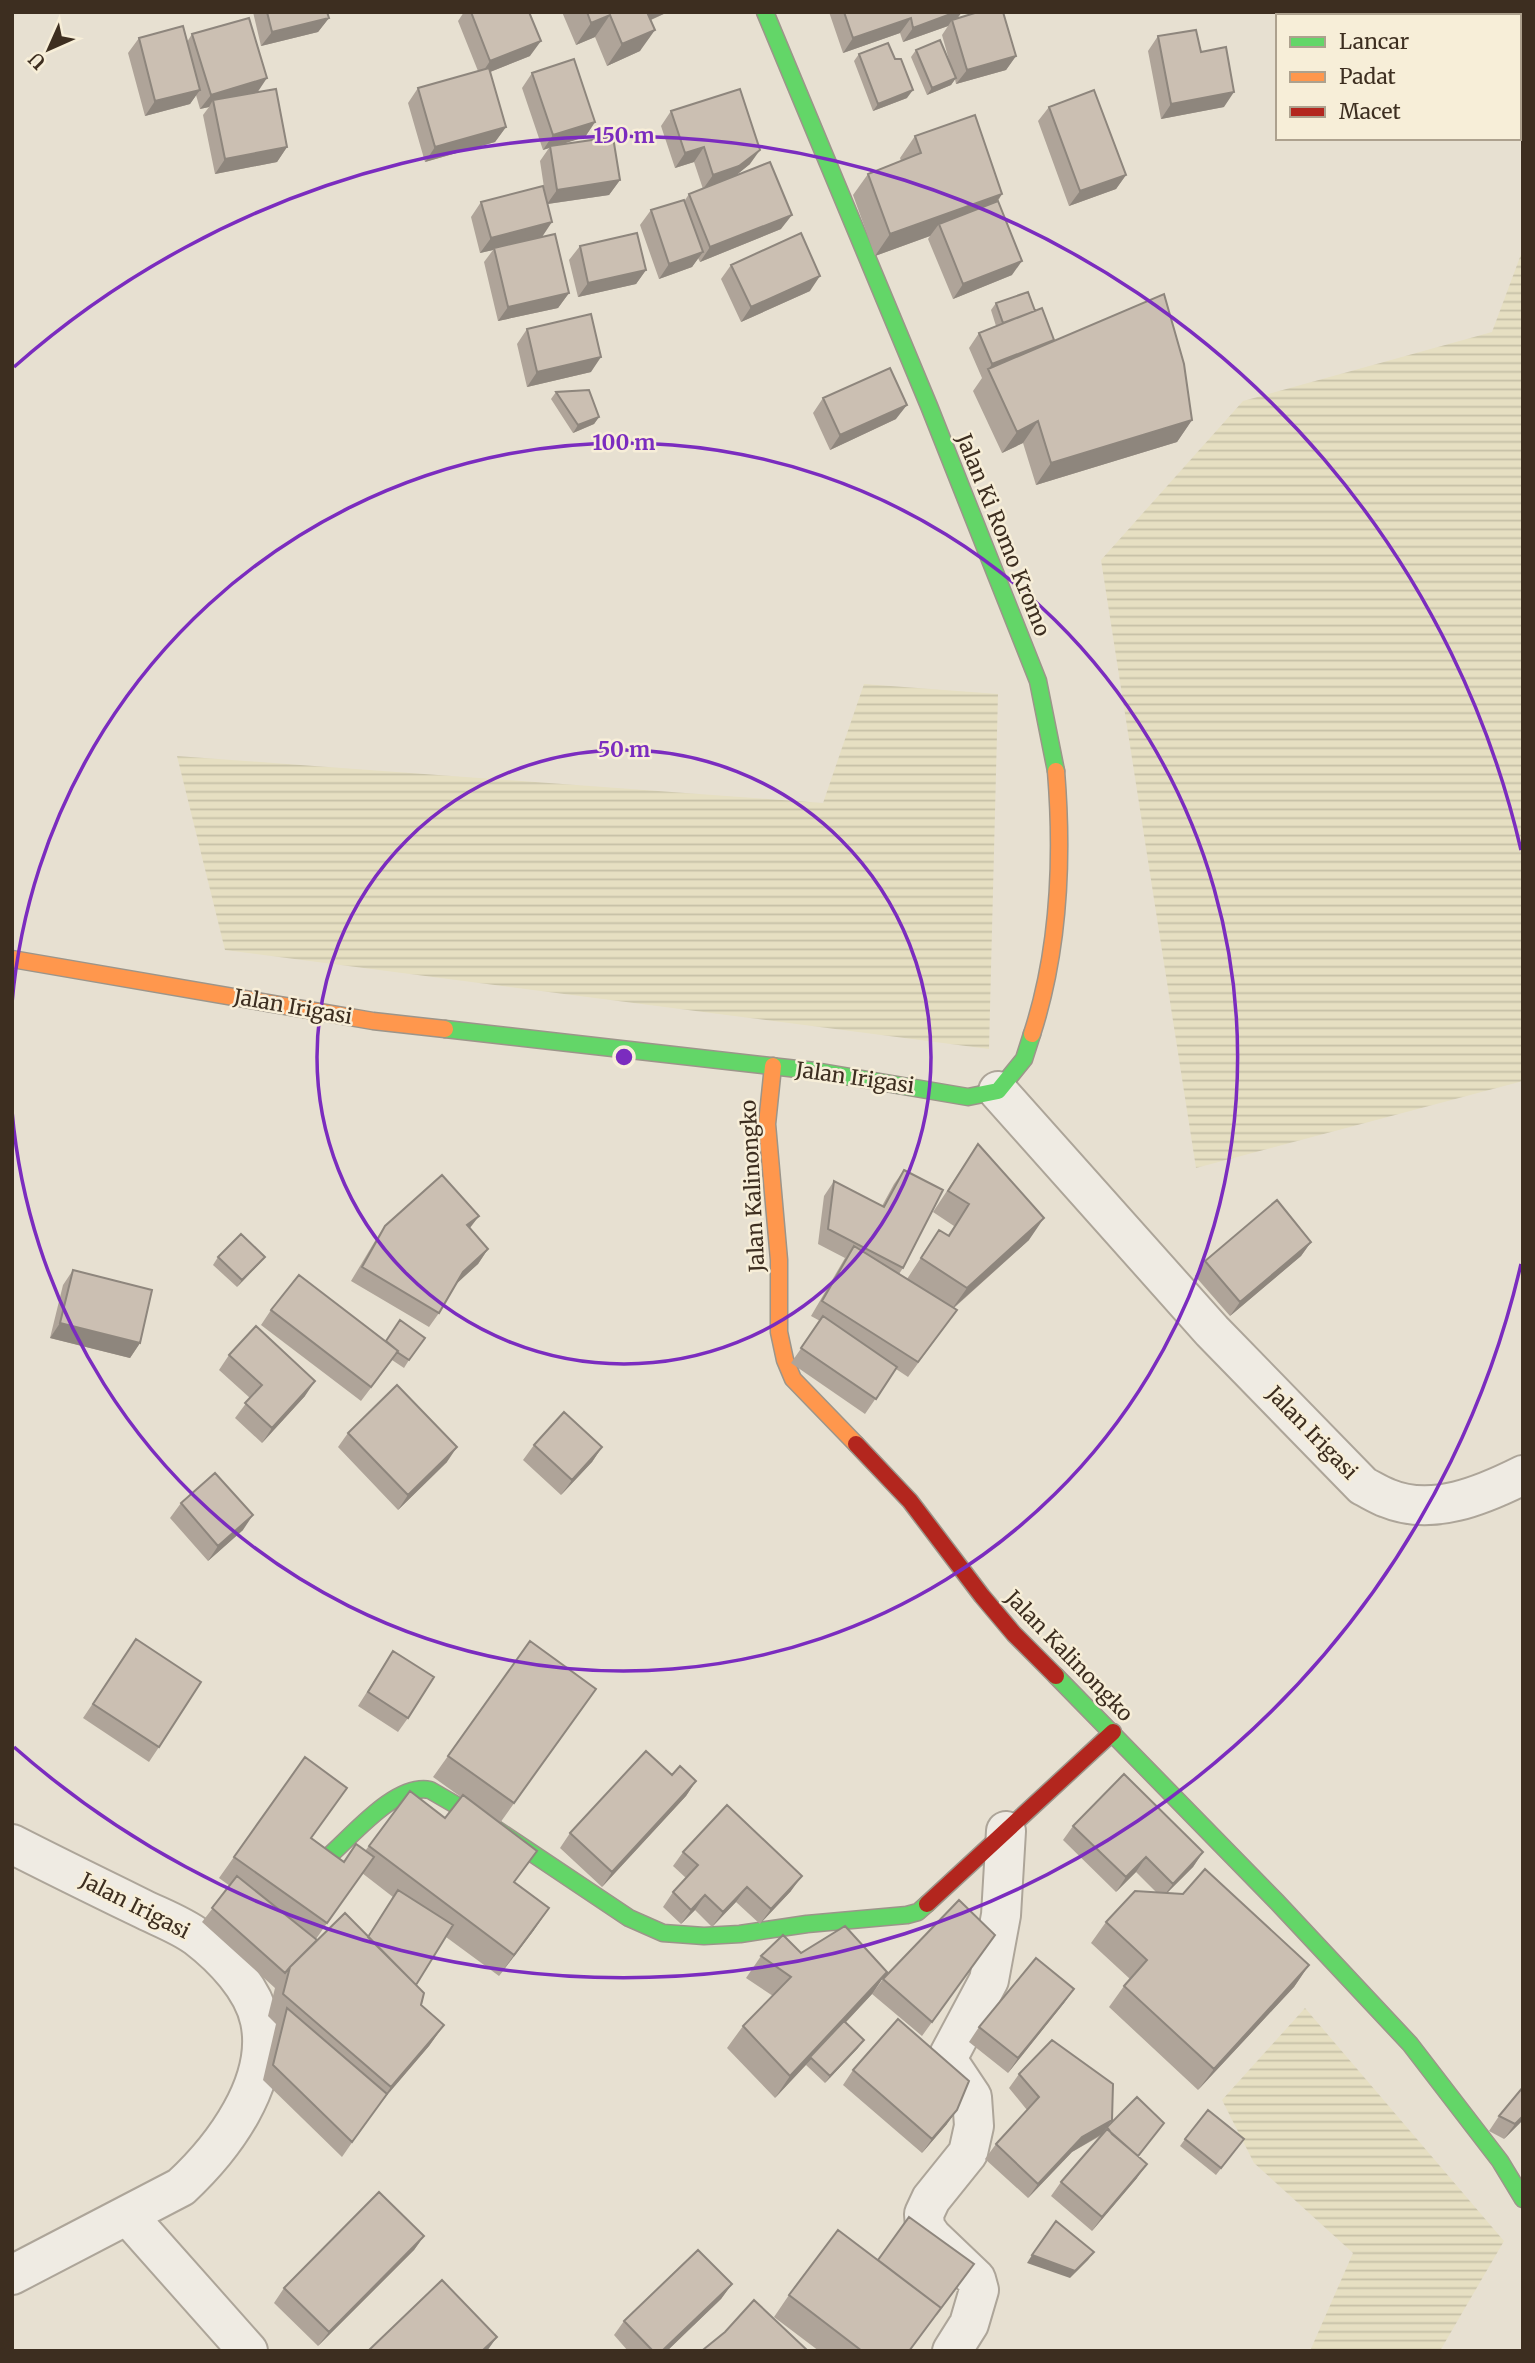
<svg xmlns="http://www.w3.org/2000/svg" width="1535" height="2363" viewBox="0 0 1535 2363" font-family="Merriweather,serif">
<defs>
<pattern id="farmland-rules" width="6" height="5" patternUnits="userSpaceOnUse" patternTransform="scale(1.75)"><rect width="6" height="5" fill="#e6dfc2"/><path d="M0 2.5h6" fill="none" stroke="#c6c0a6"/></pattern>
</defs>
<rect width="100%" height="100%" fill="#e7e0d1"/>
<path fill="url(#farmland-rules)" d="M1523 249V1081L1196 1168 1101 560 1243 401 1492 332Z
M864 684 998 694 989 1049 225 950 177 756 823 803Z
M1305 2008 1504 2241 1440 2351H1310L1353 2253 1254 2163 1222 2100Z"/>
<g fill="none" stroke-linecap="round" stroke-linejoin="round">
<defs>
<path id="street" d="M998 1091 1212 1331 1363 1486C1371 1490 1379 1495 1387 1498 1432 1517 1483 1495 1523 1475
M12 1844C55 1866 98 1887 141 1908 159 1917 181 1925 197 1937 223 1957 253 1988 260 2021 273 2082 223 2148 181 2187L12 2275
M128 2216 248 2351
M952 2351 969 2324 979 2290 976 2279 932 2237 925 2227 924 2214 931 2199 968 2153 974 2126 972 2097 950 2064 949 2055 989 1980 1001 1915 1006 1831"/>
<path id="fast" d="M765 12 929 406 1038 681 1056 771
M445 1029 815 1071 968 1097 998 1091 1024 1059 1032 1034
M1056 1676 1277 1902 1410 2044 1500 2161 1523 2199
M330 1855C354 1834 396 1783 430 1790L487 1823 629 1918 663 1933 704 1936 740 1934 807 1924 907 1915 918 1912 927 1904"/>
<path id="slow" d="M12 959 373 1021 445 1029
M1032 1034C1059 951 1063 857 1056 771
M773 1066 767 1124 779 1260V1332L785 1360 793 1379 856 1444"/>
<path id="jam" d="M856 1444 910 1501 982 1596 1014 1634 1056 1676
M927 1904 1113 1732"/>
</defs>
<use href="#street" stroke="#ada599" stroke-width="42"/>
<use href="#fast" stroke="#9c958a" stroke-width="19"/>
<use href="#slow" stroke="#9c958a" stroke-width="19"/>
<use href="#jam" stroke="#9c958a" stroke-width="19"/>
<use href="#street" stroke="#efebe3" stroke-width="38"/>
<use href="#fast" stroke="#63d668" stroke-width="16"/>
<use href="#slow" stroke="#ff974d" stroke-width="16"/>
<use href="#jam" stroke="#b3261e" stroke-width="16"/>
</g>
<path fill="#afa499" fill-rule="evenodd" d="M253 12H327L329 18 318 32 261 46Z
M464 12H529L530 56 490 72 506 127 495 142 425 162 408 103 418 88 478 71 458 21Z
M562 12H668L651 20 640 51 607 66 595 37 576 45Z
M829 12H962L957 18 1016 56 1006 70 956 84 955 79 951 85 927 95 911 57 916 50 951 67 942 35 948 26 903 42 900 33 843 53Z
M192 34 257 92 287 147 277 162 215 174 203 115 209 107 200 109 196 95 190 104 145 116 128 53 139 38 187 42Z
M1158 36 1201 52 1224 107 1161 119 1148 51Z
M859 54 895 59 907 98 873 111 854 61Z
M532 73 595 122 585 137 560 144 620 180 609 195 548 204 542 237 569 293 558 308 498 321 484 262 493 250 480 253 471 217 481 202 545 194 540 161 549 148 543 150 522 88Z
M1049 107 1126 175 1116 189 1069 206 1038 121Z
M671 111 750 164 735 176 781 229 700 262 698 258 692 267 659 279 640 225 651 210 685 200 689 194 703 189 694 162 675 168 661 126Z
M915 136 1002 194 998 201 1012 275 953 299 928 239 930 236 875 256 853 195 868 174 901 161 900 158Z
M580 246 646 270 636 284 578 297 569 260Z
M731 265 810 291 741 322 721 279Z
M996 303 1035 311 1054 340 1053 342 1192 420 1177 442 1036 485 1023 443 1002 453 973 391 982 378 969 348 979 333 996 326 991 310Z
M527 329 591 372 527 387 517 344Z
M556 392 599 417 594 424 573 433 551 399Z
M823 398 896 419 830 450 813 413Z
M978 1144 1029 1240 954 1308 957 1310 908 1377 896 1369 865 1414 791 1363 820 1321 811 1316 845 1258 818 1244 824 1196 834 1181 882 1206 894 1184 904 1170 903 1268 899 1274 907 1279 939 1230 948 1235 954 1226 933 1212Z
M479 1216 470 1228 488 1249 478 1264 456 1283 439 1313 429 1327 351 1281 375 1241 385 1226Z
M1311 1242 1301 1256 1230 1316 1195 1276 1205 1261Z
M218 1257H265L259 1264 237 1287 213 1265Z
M73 1270 140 1343 130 1358 50 1338 63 1285Z
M271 1310 386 1341 409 1360 404 1368 392 1360 361 1401 261 1325Z
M229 1355 305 1396 262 1443 235 1418 250 1398 219 1370Z
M348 1433 447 1462 398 1510 338 1447Z
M534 1445 602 1447 592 1462 561 1495 523 1460Z
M181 1503 243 1530 208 1561 170 1518Z
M136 1639 159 1747 149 1762 83 1718Z
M530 1641 596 1689 500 1823 515 1883 534 1930 499 1976 446 1937 416 1985 421 2005 444 2025 429 2046 376 2108 342 2157 263 2080 276 2024 268 2016 275 1988 202 1922 230 1886 219 1878 305 1757 312 1838 344 1862 365 1851 410 1791 445 1818 461 1797 433 1777ZM362 1873 393 1897 368 1936 317 1940 316 1939Z
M393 1651 408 1718 398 1732 358 1706Z
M672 1775 696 1781 686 1796 602 1887 560 1848 570 1833Z
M1073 1826 1203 1852 1193 1867 1167 1893 1309 1965 1294 1987 1198 2090 1109 2007 1124 1986 1130 1979 1091 1943 1106 1922 1156 1892 1136 1872 1116 1892 1063 1840Z
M683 1852 791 1891 760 1924 736 1902 712 1927 695 1910 681 1924 663 1907 673 1892 686 1878 673 1866Z
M995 1935 922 2036 872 1994 883 1979Z
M801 1953 887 1972 872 1994 846 2022 858 2048 825 2083 806 2065 775 2098 727 2048 743 2026 773 1996 746 1978 761 1956Z
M1074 1989 1064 2003 1008 2073 969 2042 979 2027Z
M853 2070 947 2124 922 2153 843 2085Z
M1019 2074 1112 2120 1107 2127 1164 2123 1138 2156 1137 2178 1092 2231 1051 2196 1061 2182 1102 2135 1072 2152 1028 2198 985 2159 996 2144 1027 2110 1009 2088Z
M1499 2116 1523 2120 1504 2139 1489 2131Z
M1185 2139H1244L1216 2175 1180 2146Z
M424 2236 414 2250 318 2346 274 2303 284 2288Z
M732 2284 721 2299 667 2351H628L614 2335 624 2321Z
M789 2295 910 2351H819L774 2317Z"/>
<path fill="#8e867d" d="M642 12H668L630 29Z
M956 12H962L953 24 952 20 948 26 903 42 913 28Z
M610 15 595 37 576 45 591 23Z
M329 18 318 32 261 46 272 32Z
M911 18 900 33 843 53 853 38Z
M655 30 640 51 607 66 622 44Z
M541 41 530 56 480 76 490 61Z
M1016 56 1006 70 956 84 967 70Z
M267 78 257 93 213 100 209 107 200 109 211 95Z
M956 78 951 85 927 95 932 88Z
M200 90 190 104 145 116 155 101Z
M913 90 907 98 873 111 878 104Z
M1234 92 1224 107 1161 119 1171 104Z
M595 122 585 137 550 148V146L549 148 543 150 553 135Z
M506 127 495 142 425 162 435 147Z
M287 147 277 162 215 174 225 159Z
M704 147 694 162 675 168 685 153Z
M760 150 750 164 729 181 703 189 713 175Z
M1126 175 1116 189 1069 206 1080 191Z
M620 180 609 195 547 204 557 190Z
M1002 194 987 215 939 224 930 236 875 256 890 234Z
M792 215 781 229 700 262 710 247Z
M552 222 542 237 494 248 493 250 480 253 491 238Z
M703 252 692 267 659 279 669 264Z
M1022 261 1012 275 953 299 963 284Z
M646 270 636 284 578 297 588 283Z
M820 276 810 291 741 322 751 307Z
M569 293 558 308 498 321 508 307Z
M1054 340 1044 354 988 370 992 364Z
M601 357 591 372 527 387 537 372Z
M907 405 896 419 830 450 840 435Z
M599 417 594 424 573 433 578 425Z
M1192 420 1177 442 1036 485 1051 463Z
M1038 421 1023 443 1002 453 1017 432Z
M479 1216 468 1230 467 1225Z
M1044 1218 1029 1240 952 1309 967 1288Z
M1311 1242 1301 1256 1230 1316 1240 1302Z
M488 1249 478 1264 453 1287 463 1272Z
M265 1257 259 1264 237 1287 242 1280Z
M60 1323 140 1343 130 1358 50 1338Z
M315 1381 305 1396 262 1443 272 1428Z
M457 1447 447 1462 398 1510 408 1495Z
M602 1447 592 1462 561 1495 572 1480Z
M253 1515 243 1530 208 1561 218 1546Z
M696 1781 686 1796 602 1887 612 1872Z
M1203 1852 1193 1867 1162 1898 1173 1884Z
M1146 1857 1136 1872 1116 1892 1126 1877Z
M802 1876 791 1891 760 1924 771 1909Z
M747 1887 736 1902 712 1927 723 1912Z
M705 1895 695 1910 681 1924 691 1910Z
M549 1908 534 1930 499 1976 514 1955Z
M1309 1965 1294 1987 1198 2090 1214 2069Z
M887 1972 872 1994 775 2098 790 2076Z
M1074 1989 1064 2003 1008 2073 1018 2058Z
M444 2025 429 2046 376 2108 391 2087Z
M864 2040 858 2048 825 2083 830 2076Z
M957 2110 947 2124 922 2153 932 2139Z
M1523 2116V2120L1504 2139 1515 2124Z
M1112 2120 1102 2134 1072 2152 1028 2198 1038 2184 1082 2137Z
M1147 2164 1137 2178 1092 2231 1102 2217Z
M424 2236 414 2250 318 2346 329 2332Z
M1094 2252 1088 2260 1070 2278 1027 2263 1032 2255Z
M732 2284 721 2299 667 2351H662Z
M497 2337 487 2351H482Z"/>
<path fill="#cbbfb2" stroke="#8e867d" stroke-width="2" d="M267 12H327L329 18 272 32Z
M471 12H529L541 41 490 61Z
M587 12H647L655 30 622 44 610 15 591 23Z
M844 12H956L913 28 911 18 853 38Z
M978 12H1003L1016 56 967 70 952 20Z
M249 18 267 78 211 95 192 34Z
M183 26 200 90 155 101 139 38Z
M1196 30 1201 52 1226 47 1234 92 1171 104 1158 36Z
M940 40 956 78 932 88 916 50Z
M888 43 895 59H901L913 90 878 104 859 54Z
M574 59 595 122 553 135 532 73Z
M489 68 506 127 435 147 418 88Z
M276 89 287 147 225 159 213 100Z
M740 89 760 150 739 166 713 175 704 147 685 153 671 111Z
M1094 90 1126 175 1080 191 1049 107Z
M975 115 1002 194 890 234 868 174 921 153 915 136Z
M613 137 620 180 557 190 550 146Z
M770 162 792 215 710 247 689 194Z
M543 186 552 222 491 238 481 202Z
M684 200 703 252 669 264 651 210Z
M998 201 1022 261 963 284 939 224Z
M637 233 646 270 588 283 580 246Z
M801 233 820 276 751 307 731 265Z
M555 234 569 293 508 307 494 248Z
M1028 292 1035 311 1003 323 996 303Z
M1164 294 1184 364 1192 420 1051 463 1038 421 1017 432 988 369Z
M1042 308 1054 340 992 364 979 333Z
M591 314 601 357 537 372 527 329Z
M890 368 907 405 840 435 823 398Z
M589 390 599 417 578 425 556 392Z
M978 1144 1044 1218 967 1288 921 1258 939 1230 949 1236 969 1204 948 1191Z
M904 1170 943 1190 903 1268 828 1229 834 1181 884 1207Z
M442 1175 479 1216 467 1225 488 1249 463 1272 439 1313 362 1267 385 1226Z
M1277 1200 1311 1242 1240 1302 1205 1261Z
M241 1234 265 1257 242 1280 218 1257Z
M854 1246 957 1310 918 1362 822 1301Z
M73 1270 152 1290 140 1343 60 1323Z
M299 1275 398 1351 371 1387 271 1310Z
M823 1316 897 1367 876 1399 801 1348Z
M400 1320 425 1338 409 1360 397 1352 398 1351 386 1341Z
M256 1326 315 1381 272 1428 245 1403 262 1385 229 1355Z
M397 1385 457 1447 408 1495 348 1433Z
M564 1412 602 1447 572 1480 534 1445Z
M215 1473 253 1515 218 1546 181 1503Z
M136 1639 201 1682 159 1747 93 1704Z
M530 1641 596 1689 514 1803 448 1756Z
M393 1651 434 1677 408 1718 368 1692Z
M646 1751 672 1775 680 1766 696 1781 612 1872 570 1833Z
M305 1757 347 1788 311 1838 344 1862 356 1844 374 1857 327 1923 234 1857Z
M1124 1774 1203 1852 1173 1884 1146 1857 1126 1877 1073 1826Z
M410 1791 445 1818 463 1795 537 1851 514 1882 549 1908 514 1955 369 1846Z
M727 1805 802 1876 771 1909 747 1887 723 1912 705 1895 691 1910 673 1892 698 1865 683 1852Z
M1205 1869 1309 1965 1214 2069 1124 1986 1147 1960 1106 1922 1135 1891 1183 1894Z
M237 1876 317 1940 290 1967 285 1973 212 1908Z
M398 1890 453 1925 416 1985 368 1937Z
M959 1900 995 1935 932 2022 883 1979Z
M345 1913 424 1993 421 2005 444 2025 391 2087 283 1994 290 1967Z
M845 1926 887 1972 790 2076 743 2026 791 1977 761 1956 783 1935 801 1953Z
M1036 1958 1074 1989 1018 2058 979 2027Z
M287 2008 387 2094 352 2142 273 2065Z
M898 2019 969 2081 957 2110 932 2139 853 2070Z
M844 2021 864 2040 830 2076 810 2057Z
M1052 2040 1113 2084 1112 2120 1082 2137 1038 2184 996 2144 1039 2097 1019 2074Z
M1523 2087V2116L1515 2124 1499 2116Z
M1137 2097 1164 2123 1138 2156 1112 2134 1107 2127Z
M1208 2110 1244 2139 1221 2168 1185 2139Z
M1107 2129 1147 2164 1102 2217 1061 2182Z
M379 2192 424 2236 329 2332 284 2288Z
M909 2217 974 2264 936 2315 941 2308 878 2260Z
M1056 2221 1094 2252 1075 2271 1032 2255Z
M838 2230 941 2308 909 2351H862L789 2295Z
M698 2250 732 2284 662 2351H653L624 2321Z
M442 2280 497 2337 482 2351H368Z
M754 2300 808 2351H706L704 2349 725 2332Z"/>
<g fill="none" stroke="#7b2cbf" stroke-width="3.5">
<circle cx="624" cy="1057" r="307"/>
<path d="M12 1003A614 614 0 1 1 12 1111"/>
<path d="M1521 1264A921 921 0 0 1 14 1747M14 367A921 921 0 0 1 1521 850"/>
</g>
<g text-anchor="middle" stroke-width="5" stroke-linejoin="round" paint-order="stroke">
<g font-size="21" fill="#3d2e20" stroke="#f7eed8">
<text transform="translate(1003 535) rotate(68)" y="7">Jalan Ki Romo Kromo</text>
<text transform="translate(293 1007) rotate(10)" y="7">Jalan Irigasi</text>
<text transform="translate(855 1078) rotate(8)" y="7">Jalan Irigasi</text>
<text transform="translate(753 1186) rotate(-93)" y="7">Jalan Kalinongko</text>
<text transform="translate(1312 1433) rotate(46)" y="7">Jalan Irigasi</text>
<text transform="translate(1069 1656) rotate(46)" y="7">Jalan Kalinongko</text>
<text transform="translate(135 1906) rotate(27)" y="7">Jalan Irigasi</text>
</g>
</g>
<circle cx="624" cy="1057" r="10" fill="#7b2cbf" stroke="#f7eed8" stroke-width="3.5"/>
<g font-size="21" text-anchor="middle" font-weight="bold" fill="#7b2cbf" stroke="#f7eed8" stroke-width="5" stroke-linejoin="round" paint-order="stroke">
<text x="624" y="143">150 m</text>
<text x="624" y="450">100 m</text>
<text x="624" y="757">50 m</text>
</g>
<rect width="1535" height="2363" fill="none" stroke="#3d2e20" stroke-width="28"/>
<rect x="1276" y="14" width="245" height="126" fill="#f7eed8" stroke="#ada18e" stroke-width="2"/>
<rect x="1290" y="37" width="35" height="10" fill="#63d668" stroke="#ada18e" stroke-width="2"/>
<text x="1339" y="49" font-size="21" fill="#3d2e20">Lancar</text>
<rect x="1290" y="72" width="35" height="10" fill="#ff974d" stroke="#ada18e" stroke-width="2"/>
<text x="1339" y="84" font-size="21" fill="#3d2e20">Padat</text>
<rect x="1290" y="107" width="35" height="10" fill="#b3261e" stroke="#ada18e" stroke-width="2"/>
<text x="1339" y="119" font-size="21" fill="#3d2e20">Macet</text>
<g transform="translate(49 49) rotate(225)" stroke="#f7eed8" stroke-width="5" paint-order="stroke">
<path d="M0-5L12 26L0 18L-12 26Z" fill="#3d2e20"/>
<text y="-10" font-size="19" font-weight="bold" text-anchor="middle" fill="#3d2e20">U</text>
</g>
</svg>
